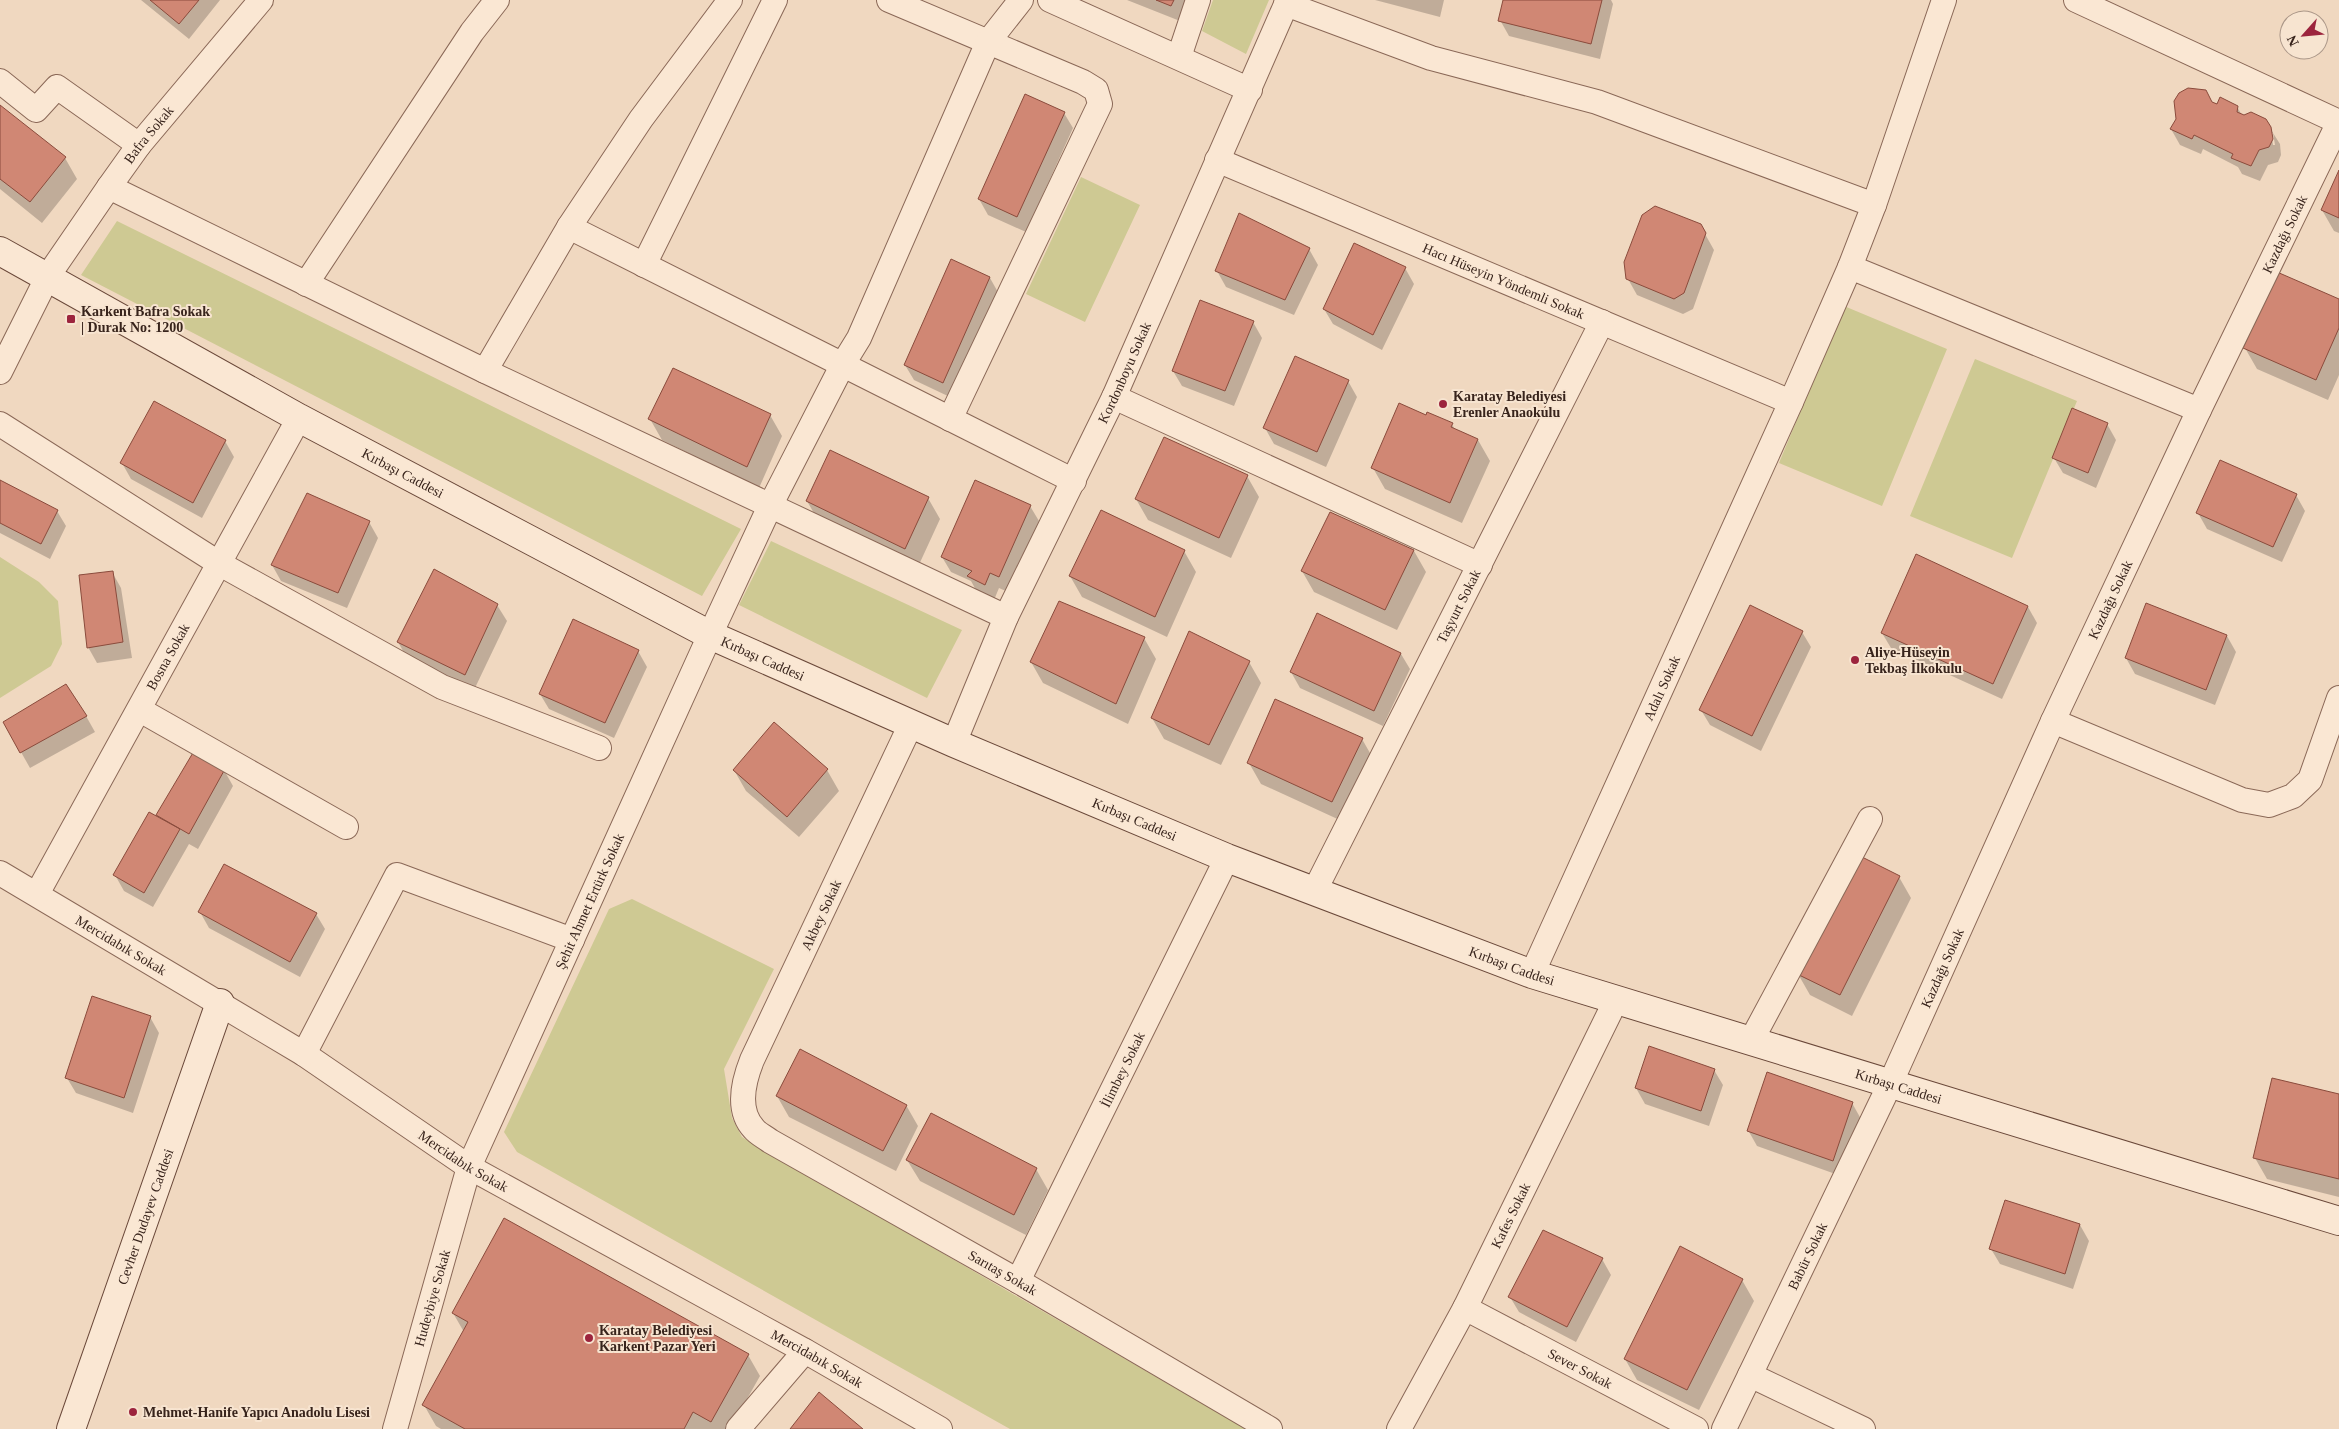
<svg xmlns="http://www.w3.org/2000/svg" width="2339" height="1429" viewBox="0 0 2339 1429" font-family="'Times New Roman',serif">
<rect width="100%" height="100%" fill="#f0d8c0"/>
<path fill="#cec993" d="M1213 0H1269L1246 54 1202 31Z
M1081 177 1140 205 1085 322 1026 294Z
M117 221 741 529 702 596 81 275Z
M1844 306 1947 349 1882 506 1779 463Z
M1975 359 2077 401 2012 558 1910 516Z
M771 541 962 630 927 698 739 605Z
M0 557 39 582 58 601 62 644 51 666 0 698Z
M632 899 774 969 724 1069 732 1118 742 1137 1246 1429H1010L517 1152 504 1132 609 909Z"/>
<path fill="#0003" d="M141 0H220L189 39Z
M1127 0H1188L1180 21Z
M1375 0H1444L1440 17Z
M1505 0H1611L1613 4 1600 59 1509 36 1500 20Z
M2212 103 2237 107 2242 115 2265 120 2273 133H2271L2273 145H2275L2273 133 2280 144 2281 155 2278 162 2268 165 2260 181 2242 174 2238 167 2203 149 2201 154 2180 145 2171 129Z
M0 107 65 158 77 179 42 223 0 189Z
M1064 113 1073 128 1026 232 988 215 979 199Z
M2339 173V233L2334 231 2322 210Z
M1700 225 1714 250 1693 309 1683 314 1637 295 1628 279Z
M1309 249 1318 265 1294 315 1226 287 1217 271Z
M951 261 990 278 999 294 952 398 914 380 905 365Z
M1405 268 1414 284 1382 350 1333 324 1324 309Z
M2339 301V375L2328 400 2257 369 2245 348Z
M1253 322 1262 338 1234 406 1182 386 1173 371Z
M1348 381 1357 397 1326 467 1274 444 1265 428Z
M770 415 782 436 759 488 662 440 650 419Z
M1426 417 1452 424 1455 430 1478 440 1490 461 1462 523 1385 489 1373 468Z
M2107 424 2116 440 2096 488 2063 473 2054 458Z
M225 441 234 457 202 518 131 479 122 463Z
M1247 476 1259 497 1231 558 1148 520 1136 499Z
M0 481 57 511 66 526 50 559 0 533Z
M2296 495 2305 511 2282 562 2207 529 2198 513Z
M928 498 940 519 917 569 819 522 807 501Z
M1030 506 1039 521 1008 592 999 588 994 600 977 592 971 581 951 572 942 557Z
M1331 513 1414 551 1426 572 1397 630 1314 592 1302 571Z
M369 522 378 538 347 608 281 581 272 565Z
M1184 551 1196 572 1167 637 1082 597 1070 576Z
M112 572 121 588 132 658 97 663 88 647Z
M497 605 507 621 474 690 407 658 398 642Z
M2028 607 2037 623 2002 699 1891 648 1882 633Z
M1802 632 1811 647 1761 751 1710 725 1701 710Z
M2227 636 2236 652 2215 705 2135 674 2126 658Z
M1144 638 1156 659 1128 724 1043 683 1031 662Z
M638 651 647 667 614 738 549 709 540 694Z
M1401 654 1410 669 1383 726 1300 688 1291 672Z
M1249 662 1261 683 1221 765 1164 739 1152 718Z
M86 716 95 732 30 768 4 722Z
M1362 739 1374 760 1344 822 1261 784 1249 763Z
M194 753 224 770 233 786 198 849 189 844 153 907 124 891 115 875 156 817Z
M734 770H827L839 791 799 837 746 791Z
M1899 877 1911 898 1852 1016 1810 995 1798 974Z
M200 912 316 914 325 929 300 977 209 928Z
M150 1017 159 1033 133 1113 76 1093 67 1078Z
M1714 1070 1723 1085 1709 1126 1645 1104 1636 1088Z
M2339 1095V1197L2267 1179 2255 1158Z
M777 1096 906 1105 918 1126 896 1171 789 1117Z
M1852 1103 1861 1119 1841 1176 1757 1146 1748 1130Z
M931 1114 1036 1169 1048 1190 1026 1235 920 1181 907 1160Z
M2006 1201 2080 1225 2089 1241 2073 1289 2000 1264 1991 1249Z
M1602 1259 1611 1275 1576 1342 1519 1312 1510 1297Z
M1742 1280 1754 1301 1699 1410 1637 1380 1625 1359Z
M453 1313 748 1355 760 1376 730 1429H441L436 1426 424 1405 464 1332Z"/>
<path fill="#d08774" stroke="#8a4b3c" d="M150 0H199L179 24Z
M1156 0H1174L1171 6Z
M1503 0H1602L1591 44 1498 21Z
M2188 88 2206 90 2212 102 2217 104 2220 97 2238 106 2237 112 2244 115 2251 112 2266 119 2271 127 2273 139 2269 147 2259 150 2251 166 2231 158 2233 154 2194 135 2192 139 2170 129 2176 119 2174 101 2179 93Z
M1025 94 1065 112 1017 217 978 199Z
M0 105 66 157 30 202 0 179Z
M2339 170V218L2321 210Z
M1655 206 1701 224 1706 233 1684 293 1674 299 1626 279 1624 262 1642 215Z
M1239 213 1310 248 1285 300 1215 271Z
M1354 243 1406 267 1373 335 1323 309Z
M951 259 990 277 943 383 904 365Z
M2277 272 2339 299V328L2316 380 2243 348Z
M1200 300 1254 321 1225 391 1172 371Z
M1295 356 1349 380 1317 452 1263 428Z
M673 368 771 414 747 467 648 419Z
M154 401 226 440 193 503 120 463Z
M1399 403 1426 415 1427 412 1453 423 1451 427 1478 439 1450 503 1371 468Z
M2072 408 2108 423 2088 473 2052 458Z
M1164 437 1248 475 1219 538 1135 499Z
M830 450 929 497 905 549 806 501Z
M2220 460 2297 494 2273 547 2196 513Z
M0 480 58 510 41 544 0 523Z
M975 480 1031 505 999 577 990 573 985 585 967 576 972 571 941 557Z
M307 493 370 521 338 593 271 565Z
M1101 510 1185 550 1155 617 1069 576Z
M1330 512 1414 550 1385 610 1301 571Z
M1916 554 2028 606 1993 684 1881 633Z
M434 569 498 604 465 675 397 642Z
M113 571 123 642 87 648 79 575Z
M1059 601 1145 637 1116 704 1030 662Z
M2146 603 2227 635 2206 690 2125 658Z
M1750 605 1803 631 1752 736 1699 710Z
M1317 613 1401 653 1374 711 1290 672Z
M573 619 639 650 605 723 539 694Z
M1189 631 1250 661 1209 745 1151 718Z
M66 684 87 716 20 753 3 722Z
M1275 699 1363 738 1332 802 1247 763Z
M774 722 828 769 787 817 733 770Z
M194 751 225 769 189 834 156 815Z
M149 812 180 829 144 893 113 875Z
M1856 854 1900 876 1840 995 1797 974Z
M224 864 317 913 290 962 198 912Z
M92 996 151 1016 124 1098 65 1078Z
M1649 1046 1715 1069 1701 1111 1635 1088Z
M800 1049 907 1105 883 1151 776 1096Z
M1767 1072 1853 1102 1833 1161 1747 1131Z
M2272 1078 2339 1094V1179L2253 1158Z
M931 1113 1037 1168 1014 1215 906 1160Z
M2005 1200 2080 1224 2065 1274 1989 1249Z
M504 1218 749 1354 711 1422 693 1412 684 1429H465L422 1405 468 1322 452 1313Z
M1543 1230 1603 1258 1567 1327 1508 1297Z
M1680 1246 1743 1279 1687 1390 1624 1359Z
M819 1392 863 1429H790Z"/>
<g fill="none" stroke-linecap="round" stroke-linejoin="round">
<defs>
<g id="street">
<path d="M889 0 1083 82 1096 90 1100 104 950 419"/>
<path d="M1050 0 1250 90"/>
<path d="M2076 0 2339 122"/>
<path d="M1286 4 1431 58 1597 102 1874 205"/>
<path d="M1179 57 1198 0"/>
<path d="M0 81 36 110 57 87 139 145"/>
<path id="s1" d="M1217 160 1791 402"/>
<path d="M109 187 485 371 1006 617"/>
<path d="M569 227 1074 481"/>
<path d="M644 265 775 0"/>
<path d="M1850 267 2199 410"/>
<path d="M306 284 472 32 497 0"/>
<path d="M485 371 569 227 641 119 730 0"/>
<path id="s2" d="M0 372 48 276 109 187 139 145 261 0"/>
<path d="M1114 397 1480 565"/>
<path d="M0 424 220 564 442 687 599 748"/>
<path d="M140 710 346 827"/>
<path d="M2053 721 2242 800 2269 805 2293 796 2310 780 2339 698"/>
<path id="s3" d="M911 724 752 1060C744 1080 736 1110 754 1129 758 1134 765 1137 770 1141L1018 1281 1270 1429"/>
<path id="s4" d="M954 743 1006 617 1114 397 1288 0"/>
<path id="s5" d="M0 873 304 1054 469 1167 805 1351 940 1429"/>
<path id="s6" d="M1315 890 1602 322"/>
<path id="s7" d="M37 894 299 418"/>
<path id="s8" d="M1532 974 1791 402 1850 267 1874 205 1944 0"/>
<path d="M1751 1041 1870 819"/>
<path d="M304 1054 397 875 572 940"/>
<path id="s9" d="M1018 1281 1227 858"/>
<path id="s10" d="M1465 1308 1696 1429"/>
<path d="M1750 1375 1863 1429"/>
<path id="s11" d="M395 1429 469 1167 710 635 770 506 843 364 859 338 988 42 1021 0"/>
<path d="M738 1429 805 1351"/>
<path id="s12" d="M1399 1429 1465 1308 1616 1000"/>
<path id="s13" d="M1724 1429 1891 1082 2053 721 2199 410 2339 122"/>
</g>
<g id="secondary">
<path id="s14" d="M0 251 299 418 710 635 954 743 1227 858 1532 974 2339 1221"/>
<path id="s15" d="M71 1429 220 1003"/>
</g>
</defs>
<use href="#street" stroke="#8a6857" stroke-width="26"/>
<use href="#secondary" stroke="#6b493a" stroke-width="30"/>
<use href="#street" stroke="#fae7d3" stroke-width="24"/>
<use href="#secondary" stroke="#fae7d3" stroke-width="28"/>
</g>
<g fill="#9c243d" stroke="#f7e4d0" stroke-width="2">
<rect x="66" y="314" width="10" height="10" rx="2.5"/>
<circle cx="1443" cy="404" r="5"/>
<circle cx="1855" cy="660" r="5"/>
<circle cx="589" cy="1338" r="5"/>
<circle cx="133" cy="1412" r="5"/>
</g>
<g text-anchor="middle" stroke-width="4" stroke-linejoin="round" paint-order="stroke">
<g font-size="14" fill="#38241c" stroke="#f7e4d0">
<text dy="5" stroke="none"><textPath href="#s2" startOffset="281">Bafra Sokak</textPath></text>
<text dy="5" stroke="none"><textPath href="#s13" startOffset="1320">Kazdağı Sokak</textPath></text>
<text dy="5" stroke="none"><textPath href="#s1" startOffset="311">Hacı Hüseyin Yöndemli Sokak</textPath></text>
<text dy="5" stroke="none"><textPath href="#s4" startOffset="408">Kordonboyu Sokak</textPath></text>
<text dy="5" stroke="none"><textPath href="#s14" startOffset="460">Kırbaşı Caddesi</textPath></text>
<text dy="5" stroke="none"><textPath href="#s13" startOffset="915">Kazdağı Sokak</textPath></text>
<text dy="5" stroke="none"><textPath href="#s6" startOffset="318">Taşyurt Sokak</textPath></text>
<text dy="5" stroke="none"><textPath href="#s7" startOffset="271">Bosna Sokak</textPath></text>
<text dy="5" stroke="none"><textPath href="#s14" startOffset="865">Kırbaşı Caddesi</textPath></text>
<text dy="5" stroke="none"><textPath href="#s8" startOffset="314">Adalı Sokak</textPath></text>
<text dy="5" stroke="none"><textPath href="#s14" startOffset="1270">Kırbaşı Caddesi</textPath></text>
<text dy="5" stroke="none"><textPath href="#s11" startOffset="564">Şehit Ahmet Ertürk Sokak</textPath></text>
<text transform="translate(821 915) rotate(-65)" y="5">Akbey Sokak</text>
<text dy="5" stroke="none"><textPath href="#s5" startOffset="141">Mercidabık Sokak</textPath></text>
<text dy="5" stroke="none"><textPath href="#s14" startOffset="1675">Kırbaşı Caddesi</textPath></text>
<text dy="5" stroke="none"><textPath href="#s13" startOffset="510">Kazdağı Sokak</textPath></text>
<text dy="5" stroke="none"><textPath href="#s9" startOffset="236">İlimbey Sokak</textPath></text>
<text dy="5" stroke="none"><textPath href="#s14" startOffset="2080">Kırbaşı Caddesi</textPath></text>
<text dy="5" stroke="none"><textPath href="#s5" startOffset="546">Mercidabık Sokak</textPath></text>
<text dy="5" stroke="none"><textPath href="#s15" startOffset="225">Cevher Dudayev Caddesi</textPath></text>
<text dy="5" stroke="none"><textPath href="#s12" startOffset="241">Kafes Sokak</textPath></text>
<text dy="5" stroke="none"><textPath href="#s13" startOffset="192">Babür Sokak</textPath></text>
<text dy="5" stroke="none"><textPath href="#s3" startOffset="732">Sarıtaş Sokak</textPath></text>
<text dy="5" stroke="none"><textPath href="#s11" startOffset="136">Hudeybiye Sokak</textPath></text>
<text dy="5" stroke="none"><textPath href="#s5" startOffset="951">Mercidabık Sokak</textPath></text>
<text dy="5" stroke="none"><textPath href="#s10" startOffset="130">Sever Sokak</textPath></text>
</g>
<g font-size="14" font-weight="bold" fill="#38241c" stroke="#f7e4d0" text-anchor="start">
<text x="81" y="316">Karkent Bafra Sokak<tspan x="81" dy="16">| Durak No: 1200</tspan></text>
<text x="1453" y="401">Karatay Belediyesi<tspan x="1453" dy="16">Erenler Anaokulu</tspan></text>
<text x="1865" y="657">Aliye-Hüseyin<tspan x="1865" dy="16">Tekbaş İlkokulu</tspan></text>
<text x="599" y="1335">Karatay Belediyesi<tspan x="599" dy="16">Karkent Pazar Yeri</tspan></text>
<text x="143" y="1417">Mehmet-Hanife Yapıcı Anadolu Lisesi</text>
</g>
</g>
<g transform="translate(2304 35) rotate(243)"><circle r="24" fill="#f7e4d0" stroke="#ab9788"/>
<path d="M0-4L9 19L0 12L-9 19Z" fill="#9c243d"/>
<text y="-8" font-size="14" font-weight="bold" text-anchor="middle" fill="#38241c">N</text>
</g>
</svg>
